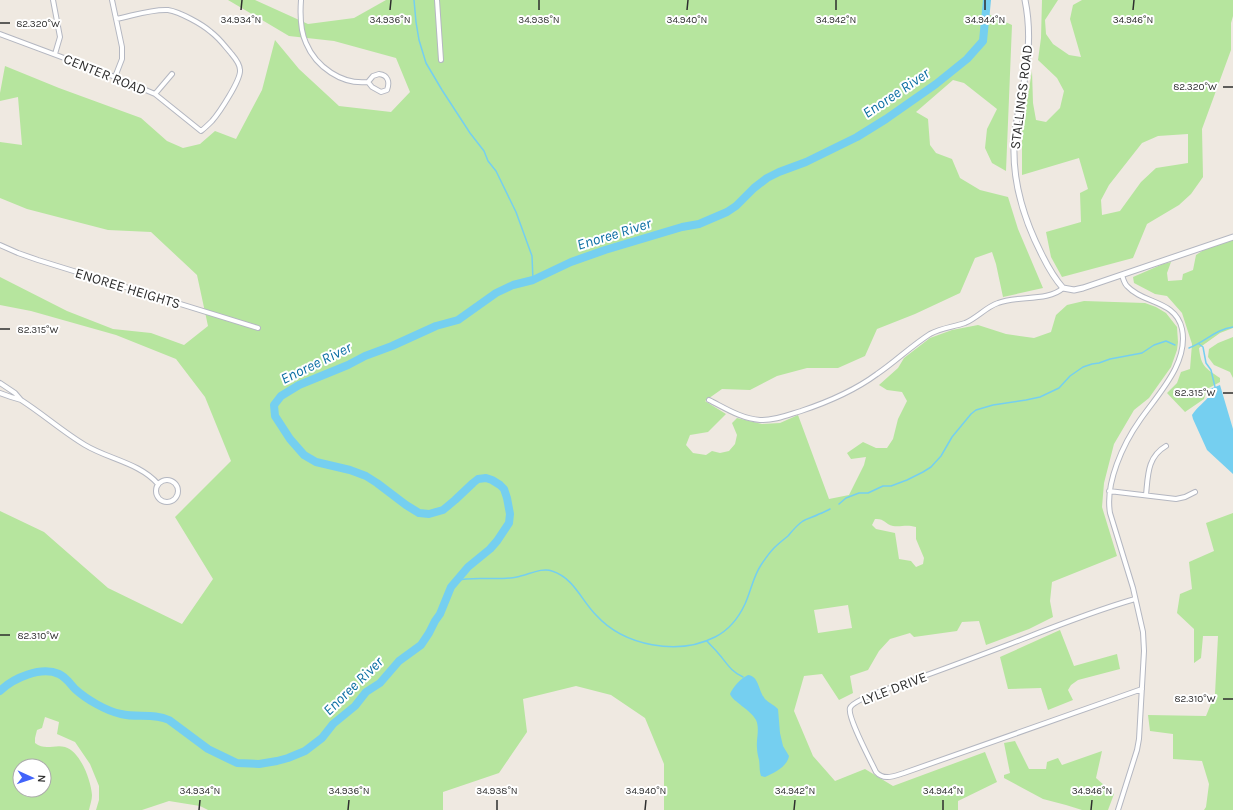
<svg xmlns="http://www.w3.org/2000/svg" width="1233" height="810" viewBox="0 0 1233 810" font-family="Karla,sans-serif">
<rect width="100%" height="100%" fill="#efe9e1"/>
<path fill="#b6e59e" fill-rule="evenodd" d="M228 0H255L308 24 354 18 386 0H984V12L1012 25 1006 171 992 163 985 148 987 129 997 109 964 83 953 80 916 112 928 119 930 145 936 153 952 159 960 178 980 190 1008 197 1018 229 1043 288 1003 297 996 264 992 252 975 258 960 293 915 314 877 329 865 356 838 368H807L777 376 750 390 722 389 705 401 726 414 708 432 690 435 686 445 693 453 706 455 712 451 720 453 729 451 735 444 737 435 732 423 737 418 762 424 780 423 798 415 829 499 849 495 864 465 866 457 851 459 847 453 863 442 876 448H887L893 439 898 419 907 401 902 392 887 390 879 385 898 368 904 358 930 338 952 330 978 325 1006 334 1034 338 1051 332 1056 315 1067 305 1084 301 1145 303 1156 307 1166 313 1177 327 1178 342 1177 350 1171 367 1149 398 1134 410 1114 444 1104 483 1102 507 1117 556 1052 582 1050 601 1053 617 1029 629 986 645 979 621 962 622 957 631 914 637 910 633 890 639 879 651 868 670 850 676 853 693 839 700 822 674 804 676 794 711 813 756 835 781 865 769 893 786 985 752 997 782 958 801V810H664V764L645 718 611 695 576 686 523 699 527 732 499 773 443 792V810H208L200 806 169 801 142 810H96L99 800V786L90 764 75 742 57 734 59 722 45 717 42 728 37 730 35 738V743C45 751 55 744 65 747 80 751 91 780 92 795 92 800 90 805 89 810H0V511L44 532 108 588 182 624 213 579 175 517 231 461 205 397 176 359 116 335 31 311 0 305V277L67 311 113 329 151 333 184 345 208 326 197 275 151 232 108 230 27 209 0 198V142L22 145 18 97 0 101V93L5 66 59 88 141 118 167 141 183 148 200 144 215 131 236 139 262 90 275 40 299 69 339 106 391 112 410 92 396 58 334 41 289 36ZM875 519C884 518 885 524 893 526 902 527 906 524 916 527V539L924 558 923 564 916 567 911 561 899 559 895 533 876 529 872 525ZM848 605 852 628 818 633 814 610ZM20 766H44V790H20Z
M1042 0H1058L1045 20 1046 34 1053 44 1069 55 1081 57 1070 19 1073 5 1082 0H1233V16L1231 23V50L1202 129 1203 177 1191 194 1179 205 1147 224 1133 258 1062 277 1051 257 1046 232 1081 222 1080 193 1088 189 1079 158 1022 175V131L1032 71 1033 103 1036 120 1046 122 1060 108 1064 91 1057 78 1038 60 1041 38ZM1188 134V163L1156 168 1141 182 1120 211 1102 215 1101 200 1109 185 1142 143 1158 136Z
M1233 240V328L1220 333 1199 348C1201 366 1205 368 1220 378V382L1207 389 1204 399 1185 412 1167 393 1177 383 1181 372 1190 369 1192 344 1182 313 1167 296 1155 294 1134 283 1133 277 1163 264 1171 262 1167 273 1168 281 1182 280 1183 274 1193 270 1196 255 1205 249Z
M1233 337V378L1230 372 1214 365 1208 357 1209 349 1218 343Z
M1233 513V810H1204L1206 807 1209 784 1202 761 1173 759V734L1150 731 1148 715 1206 716 1215 694 1218 636H1203L1201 658 1194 663V629L1177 613 1180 594 1192 589 1189 562 1214 551 1206 523Z
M1060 630 1074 666 1117 654 1120 669 1078 680 1071 685 1068 690 1073 700 1048 710 1041 688 1008 689 1000 657Z
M1015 741 1029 769H1046L1047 762 1058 758 1062 765 1102 751 1096 778 1114 794 1108 810H1082L1066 805 1043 799 1004 778V775L1010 773 1004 743Z"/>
<path fill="#75cff0" d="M1220 385 1233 429V474L1207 450 1193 419 1192 415C1197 407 1205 402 1210 395V389Z
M748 675C759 676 758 690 765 699 769 703 774 705 778 709L780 733 783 746 789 756C787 767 774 773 765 777L761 776C759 770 760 766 759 760 758 756 757 752 757 748 756 739 760 729 756 720 750 709 733 702 730 694 733 687 741 678 748 675Z"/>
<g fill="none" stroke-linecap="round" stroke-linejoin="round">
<path stroke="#75cff0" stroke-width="1.5" d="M414 0 416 22 419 40 426 63 442 90 470 133 484 151 488 161 496 171 516 212 532 256 533 280
M1199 344 1203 347 1206 363 1211 370 1215 387
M1189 348C1205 342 1216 329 1233 327
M839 504 846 498 859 493H868L883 486H891L907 480 923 472 931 467 941 456 952 437 971 414 976 410 993 405 1026 400 1040 397 1059 388 1070 376 1083 367 1092 364 1099 363 1110 359 1142 353 1154 345 1166 341 1175 345
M457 580C477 576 497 581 517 577 528 575 542 567 552 571 574 578 581 600 596 615 624 646 678 656 715 637 729 630 739 617 745 604 751 591 753 577 761 565 765 559 769 553 774 548 778 544 783 540 788 536 792 531 797 525 803 521 808 518 814 517 819 514 823 513 826 511 830 509
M707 641C710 645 715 649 718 653 727 663 730 671 743 677"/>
<path stroke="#75cff0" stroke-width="8" d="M0 691C13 678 41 666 59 674 66 677 70 684 75 689 86 699 106 711 121 714 137 718 154 713 169 720L208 749 237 763 259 764 277 761 288 758 305 751 322 738 333 724 355 706 366 692 380 683 399 661 421 645 429 633 435 621 440 614 451 587 468 567 490 549 497 541 509 523 510 514 507 498 504 489 500 485 492 480 486 478 478 479 473 483 455 500 443 510 429 514 419 513 406 505 377 483 366 476 350 470 316 462 304 455 290 439 275 416 274 405 281 396 299 385 348 365 365 356 392 346 436 326 458 320 496 293 513 285 533 280 571 262 605 250 682 227 699 224 727 212 736 206 754 188 767 178 779 172 806 162 857 137 886 119 936 84 967 59 983 41 987 0"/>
<defs>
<path id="minor" d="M53 0 60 37 55 54
M112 0 122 47V59L115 77
M301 0C300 14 300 30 306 43 316 67 342 85 368 82
M437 0 441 60
M0 34 115 77 155 94 201 131C205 128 209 124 212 121 219 113 241 80 240 70 240 63 234 57 230 52 224 45 219 38 211 32 202 24 180 12 168 10 151 9 132 16 116 19
M379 74C388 75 390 82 387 90L381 92 372 87 368 82 373 76Z
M155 94 172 74
M0 245 18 253 38 260 258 328
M0 383 15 393 21 400C43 414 63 432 85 445 108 459 140 463 158 484
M0 393 11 397 21 400
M709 400C725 408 742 419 760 420 774 421 788 415 801 411 828 402 854 391 877 374 895 362 911 346 930 334 941 328 953 327 965 323 977 318 986 307 998 303 1017 295 1048 302 1063 288
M156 491a11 11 0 1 1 22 0a11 11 0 1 1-22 0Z
M1109 491 1176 499 1185 497 1195 492
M1146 495C1148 476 1147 457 1166 446
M1135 599C1093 611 1051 628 1010 644 973 658 936 672 899 685 890 688 853 700 850 708 847 717 871 761 876 772 884 781 894 776 904 773L1142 689
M1118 810 1137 750 1139 739 1144 651 1143 632 1133 588 1110 513C1105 483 1123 444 1140 420 1158 394 1189 363 1182 329 1176 300 1143 304 1127 286 1124 283 1123 278 1122 275"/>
<path id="tertiary" d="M1025 0C1031 29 1029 59 1023 88 1021 102 1017 117 1015 132 1010 176 1022 216 1042 255 1048 267 1054 278 1063 288L1074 290 1083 288 1233 237"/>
</defs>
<use href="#minor" stroke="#b4b7c1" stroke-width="6"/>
<use href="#tertiary" stroke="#b4b7c1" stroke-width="7"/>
<use href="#minor" stroke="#fff" stroke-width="4"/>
<use href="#tertiary" stroke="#fff" stroke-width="5"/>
</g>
<path fill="none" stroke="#2e2e2e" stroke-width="1.5" d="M241 10 242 0M390 10 391 0M539 10V0M687 10 688 0M836 10V0M985 10V0M1133 10 1134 0M0 23H10M1223 87H1233M0 329H10M1223 393H1233M0 635H10M1223 699H1233M199 810 200 800M348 810 349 800M497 810V800M645 810 646 800M794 810 795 800M943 810V800M1091 810 1092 800"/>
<g text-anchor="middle" stroke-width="4" stroke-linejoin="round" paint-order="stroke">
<g font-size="14" fill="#2e2e2e" stroke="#fff">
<text transform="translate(105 74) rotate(22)" y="5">CENTER ROAD</text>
<text transform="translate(1021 97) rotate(-83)" y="5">STALLINGS ROAD</text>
<text transform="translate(128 288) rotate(17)" y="5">ENOREE HEIGHTS</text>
<text transform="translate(894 688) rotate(-21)" y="5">LYLE DRIVE</text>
</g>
<g font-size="15" font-style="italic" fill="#0d6fa3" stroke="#fff">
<text transform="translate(896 93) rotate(-34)" y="5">Enoree River</text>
<text transform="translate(614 234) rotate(-17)" y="5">Enoree River</text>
<text transform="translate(316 363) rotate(-26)" y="5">Enoree River</text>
<text transform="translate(353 686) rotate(-44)" y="5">Enoree River</text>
</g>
</g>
<g font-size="10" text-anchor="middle" fill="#2e2e2e" stroke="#fff" stroke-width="4" stroke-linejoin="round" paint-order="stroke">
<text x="241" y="23">34.934°N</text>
<text x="390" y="23">34.936°N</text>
<text x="539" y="23">34.938°N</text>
<text x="687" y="23">34.940°N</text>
<text x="836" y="23">34.942°N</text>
<text x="985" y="23">34.944°N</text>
<text x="1133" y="23">34.946°N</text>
<text x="38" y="27">82.320°W</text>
<text x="1195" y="90">82.320°W</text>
<text x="38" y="333">82.315°W</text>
<text x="1195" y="396">82.315°W</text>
<text x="38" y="639">82.310°W</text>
<text x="1195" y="702">82.310°W</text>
<text x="200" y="794">34.934°N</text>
<text x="349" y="794">34.936°N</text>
<text x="497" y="794">34.938°N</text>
<text x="646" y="794">34.940°N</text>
<text x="795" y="794">34.942°N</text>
<text x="943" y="794">34.944°N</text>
<text x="1092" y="794">34.946°N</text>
</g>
<g transform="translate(32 778) rotate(93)"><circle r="19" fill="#ffffff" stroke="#ababab"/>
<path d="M0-3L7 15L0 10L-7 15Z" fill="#4264fb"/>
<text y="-6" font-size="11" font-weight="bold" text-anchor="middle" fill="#2e2e2e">N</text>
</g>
</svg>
